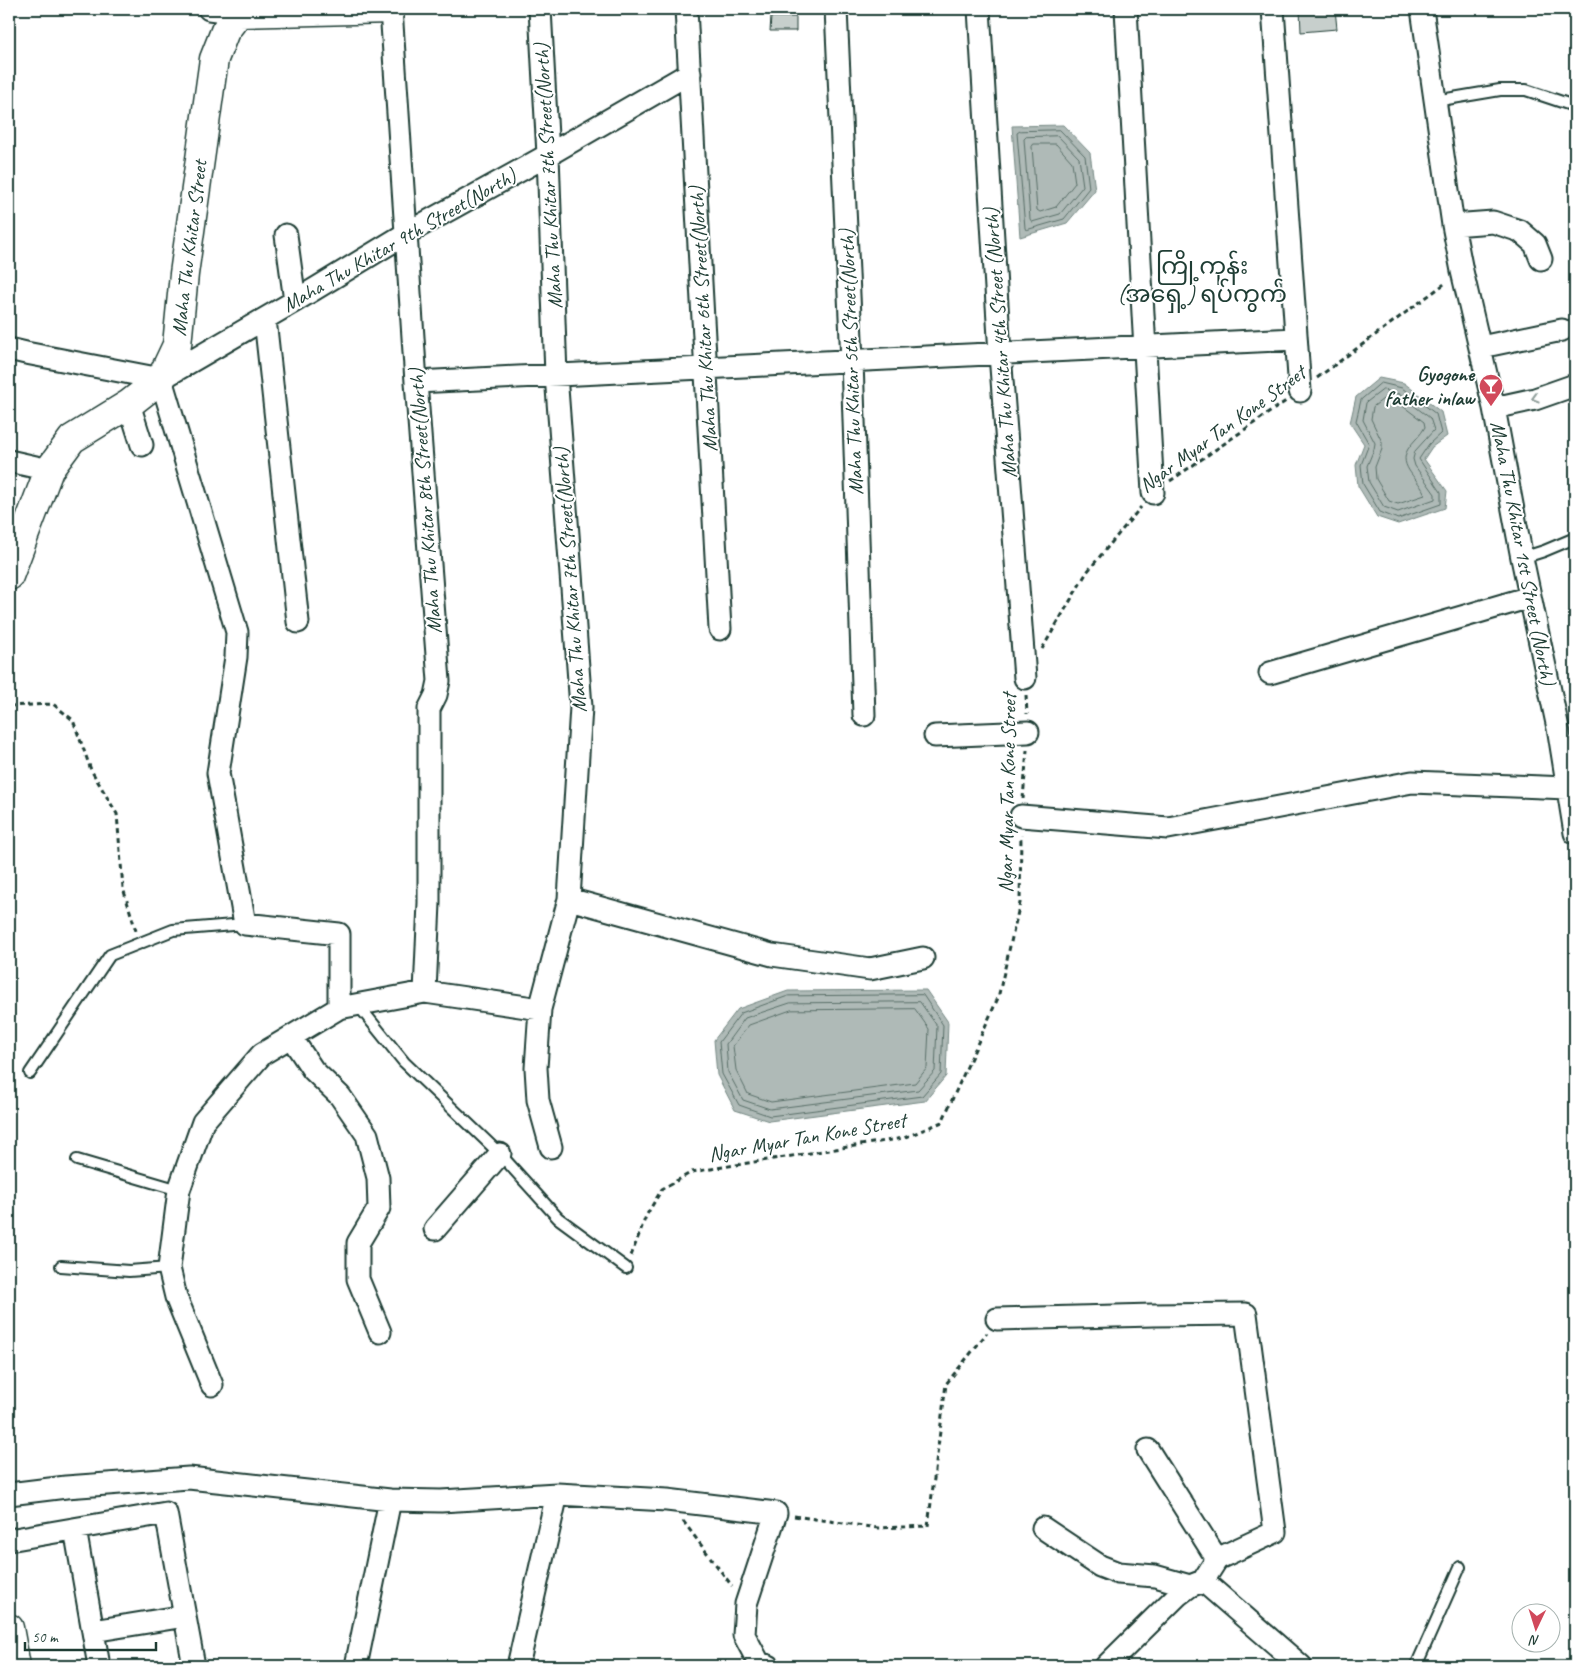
<svg xmlns="http://www.w3.org/2000/svg" width="1584" height="1675" viewBox="0 0 1584 1675" font-family="Caveat,'Noto Sans Myanmar',sans-serif">
<rect width="100%" height="100%" fill="#fff"/>
<filter id="ink" filterUnits="userSpaceOnUse"><feTurbulence type="fractalNoise" baseFrequency=".02" numOctaves="2"/><feDisplacementMap in="SourceGraphic" scale="10" xChannelSelector="R" yChannelSelector="G"/><feConvolveMatrix kernelMatrix="1 2 1 2 8 2 1 2 1" color-interpolation-filters="sRGB"/></filter>
<g filter="url(#ink)">
<path fill="#afbab7" stroke="#758883" d="M1063 125 1090 153 1095 190 1067 223 1020 237 1012 126Z
M1379 378 1404 383 1441 412 1447 436 1432 447 1424 459 1447 491 1445 508 1398 524 1377 517 1358 486 1356 465 1364 444 1350 423 1356 397Z
M926 990 948 1022 946 1076 925 1101 769 1121 735 1110 717 1075 714 1040 738 1009 788 991Z"/>
<g fill="none" stroke-linecap="round" stroke-linejoin="round">
<path stroke="#596f68" stroke-width="1" d="M1060 130 1085 156 1089 188 1064 219 1026 230 1025 228 1017 133 1020 131Z
M1058 136 1079 158 1083 186 1060 214 1032 222 1030 219 1024 139 1026 137Z
M1034 144H1056L1072 162 1075 183 1056 207 1040 212 1037 210 1032 147Z
M1381 383 1402 388 1436 414 1441 433 1429 444 1419 459 1441 492V504L1398 519 1380 512 1363 484 1361 465 1369 444 1356 421 1361 400Z
M1383 390 1399 394 1430 418 1434 430 1415 451 1413 459 1415 466 1435 494V499L1398 512 1384 507 1369 482 1367 466 1374 449 1375 443 1363 420 1366 403Z
M1385 398 1396 401 1424 422 1425 427C1421 435 1413 441 1408 449 1397 467 1420 479 1425 495L1398 504 1389 501 1376 479 1375 467 1382 449V442L1371 419 1373 407Z
M923 995 943 1025 941 1074 922 1096 770 1116 739 1105 722 1074 719 1042 741 1013 788 996Z
M920 1002 937 1026 935 1071 918 1090 770 1109 743 1100 728 1072 726 1044 745 1018 790 1003Z
M915 1009 929 1029 927 1068 915 1083 771 1102 748 1094 736 1070 733 1046 749 1025 791 1010Z"/>
</g>
<path fill="#c7cfcc" stroke="#1f3d34" d="M1300 9H1335L1337 29 1301 32Z
M771 17H796V31H770Z"/>
<g fill="none" stroke-linecap="round" stroke-linejoin="round">
<defs>
<path id="lane" d="M1435 101 1500 90H1526L1571 105 1575 109
M1522 558 1544 551 1575 538
M358 1005 404 1062 500 1154 558 1218 626 1268
M30 1073 110 955 173 930 245 924
M77 1160 179 1190
M61 1266 129 1271 169 1268
M1416 1666 1460 1567"/>
<path id="street" d="M209 9 239 13V9
M391 9 416 382 439 681 436 695 429 709V903L425 992
M540 9 548 155 556 375 581 707 569 899 540 1009 536 1068 538 1100 551 1147
M686 9 720 629
M836 9 852 361 864 715
M979 9 1000 354 1025 678
M1126 9 1153 493
M1273 9 1300 391
M1422 9 1453 225 1462 271 1494 408 1522 558 1559 733 1575 833
M1453 225 1493 222 1520 231 1535 244 1541 259
M286 235 295 301
M265 319 298 622
M1481 347 1562 330
M9 349 26 353 161 379
M161 379 237 632 236 657 218 773 245 924 339 934V1008
M161 379 295 301 407 233 548 155 690 73
M416 382 1296 339
M129 404 142 445
M1494 408 1535 399 1575 385
M9 461 49 470
M1270 673 1530 597
M935 736 1028 732
M1021 816 1168 828 1412 782 1567 788
M569 899 772 955 870 969 923 958
M291 1037 313 1070 340 1096 367 1135 378 1178 379 1208 358 1243V1279L380 1332
M435 1229 500 1154
M997 1319 1153 1315 1246 1314 1275 1532 1217 1559 1203 1581
M212 1385 176 1297 169 1268 179 1190 203 1122 262 1054 339 1008 425 992 540 1009
M1148 1450 1217 1559
M9 1494 66 1487 189 1478 390 1500 441 1501 557 1494 667 1500 776 1513 746 1604 744 1635 759 1663 769 1666
M1043 1528 1100 1566 1118 1573 1155 1576 1190 1586
M75 1529 99 1666
M9 1540 166 1513 194 1666
M93 1631 185 1616
M356 1666 390 1500
M518 1666 557 1494
M1106 1666 1178 1595 1190 1586 1203 1581 1301 1666"/>
<path id="secondary" d="M9 576 49 470 72 439 129 404 161 379 177 345 184 274 214 59 225 31 239 13 391 9
M9 1628 16 1666"/>
</defs>
<use href="#lane" stroke="#1f3d34" stroke-width="14"/>
<use href="#street" stroke="#1f3d34" stroke-width="25"/>
<use href="#secondary" stroke="#1f3d34" stroke-width="31"/>
<path stroke="#1f3d34" stroke-width="3" stroke-dasharray="5 4" stroke-linecap="butt" d="M1317 378 1447 282
M1170 481 1286 401
M1042 649 1087 572 1141 507
M1026 695 1027 714
M9 706 53 704 73 720 91 770 117 814 123 888 136 931
M1023 799 1027 750
M631 1256 646 1216 662 1189 692 1172 904 1138 942 1122 998 998 1020 903 1021 835
M794 1516 878 1528 928 1526 946 1384 987 1333
M683 1521 732 1586"/>
<use href="#lane" stroke="#fff" stroke-width="10"/>
<use href="#street" stroke="#fff" stroke-width="21"/>
<use href="#secondary" stroke="#fff" stroke-width="28"/>
</g>
<defs><path id="oneway-chevron" d="M-2-3.5L2.5 0L-2 3.5" fill="none" stroke-width="1.6" stroke-linecap="round" stroke-linejoin="round" transform="scale(1.25)"/></defs>
<use stroke="#8f9e9a" href="#oneway-chevron" transform="translate(1535 398) rotate(164)"/>
</g>
<defs>
<symbol id="bar-pin" viewBox="-11 -11 22 30"><path d="M0 17L-7.5 6A9.5 9.5 0 1 1 7.5 6Z" fill="#d1495b" stroke="#fff"/><path d="M-6-5H6L.8 .8V4.5H3.5V6h-7V4.5H-.8V.8Z" fill="#fff"/></symbol>
</defs>
<g fill-rule="evenodd">
<use href="#bar-pin" x="1477" y="372" width="28" height="38"/>
</g>
<g text-anchor="middle" stroke-width="4" stroke-linejoin="round" paint-order="stroke">
<g font-size="21" fill="#1f3d34" stroke="#fff">
<text transform="translate(548 176) rotate(-93)" y="7">Maha Thu Khitar 7th Street(North)</text>
<text transform="translate(399 240) rotate(-30)" y="7">Maha Thu Khitar 9th Street(North)</text>
<text transform="translate(189 248) rotate(-83)" y="7">Maha Thu Khitar Street</text>
<text transform="translate(703 319) rotate(-93)" y="7">Maha Thu Khitar 6th Street(North)</text>
<text transform="translate(1000 343) rotate(-94)" y="7">Maha Thu Khitar 4th Street (North)</text>
<text transform="translate(851 362) rotate(-92)" y="7">Maha Thu Khitar 5th Street(North)</text>
<text transform="translate(1222 429) rotate(-36)" y="7">Ngar Myar Tan Kone Street</text>
<text transform="translate(425 501) rotate(-94)" y="7">Maha Thu Khitar 8th Street(North)</text>
<text transform="translate(1523 553) rotate(79)" y="7">Maha Thu Khitar 1st Street (North)</text>
<text transform="translate(570 580) rotate(-94)" y="7">Maha Thu Khitar 7th Street(North)</text>
<text transform="translate(1007 793) rotate(-89)" y="7">Ngar Myar Tan Kone Street</text>
<text transform="translate(807 1137) rotate(-10)" y="7">Ngar Myar Tan Kone Street</text>
</g>
<g font-size="21" font-weight="bold" fill="#1f3d34" stroke="#fff" text-anchor="end">
<text x="1474" y="381">Gyogone<tspan x="1474" dy="24">father inlaw</tspan></text>
</g>
<g font-size="24" fill="#1f3d34" stroke="#fff">
<text x="1202" y="274">ကြို့ကုန်း<tspan x="1202" dy="28">(အရှေ့) ရပ်ကွက်</tspan></text>
</g>
</g>
<rect width="1584" height="1675" fill="none" stroke="#fff" stroke-width="30"/>
<rect x="15" y="15" width="1554" height="1645" fill="none" stroke="#1f3d34" stroke-width="2" filter="url(#ink)"/>
<g transform="translate(1536 1628) rotate(184)"><circle r="24" fill="#ffffff" stroke="#a5b1ae"/>
<path d="M0-4L9 19L0 12L-9 19Z" fill="#d1495b"/>
<text y="-8" font-size="14" font-weight="bold" text-anchor="middle" fill="#1f3d34">N</text>
</g>
<path d="M25 1642v8h131v-8" fill="none" stroke="#1f3d34" stroke-width="2.5"/>
<text x="32" y="1642" font-size="15" fill="#1f3d34" stroke="#ffffff" stroke-width="4" paint-order="stroke">50 m</text>
</svg>
